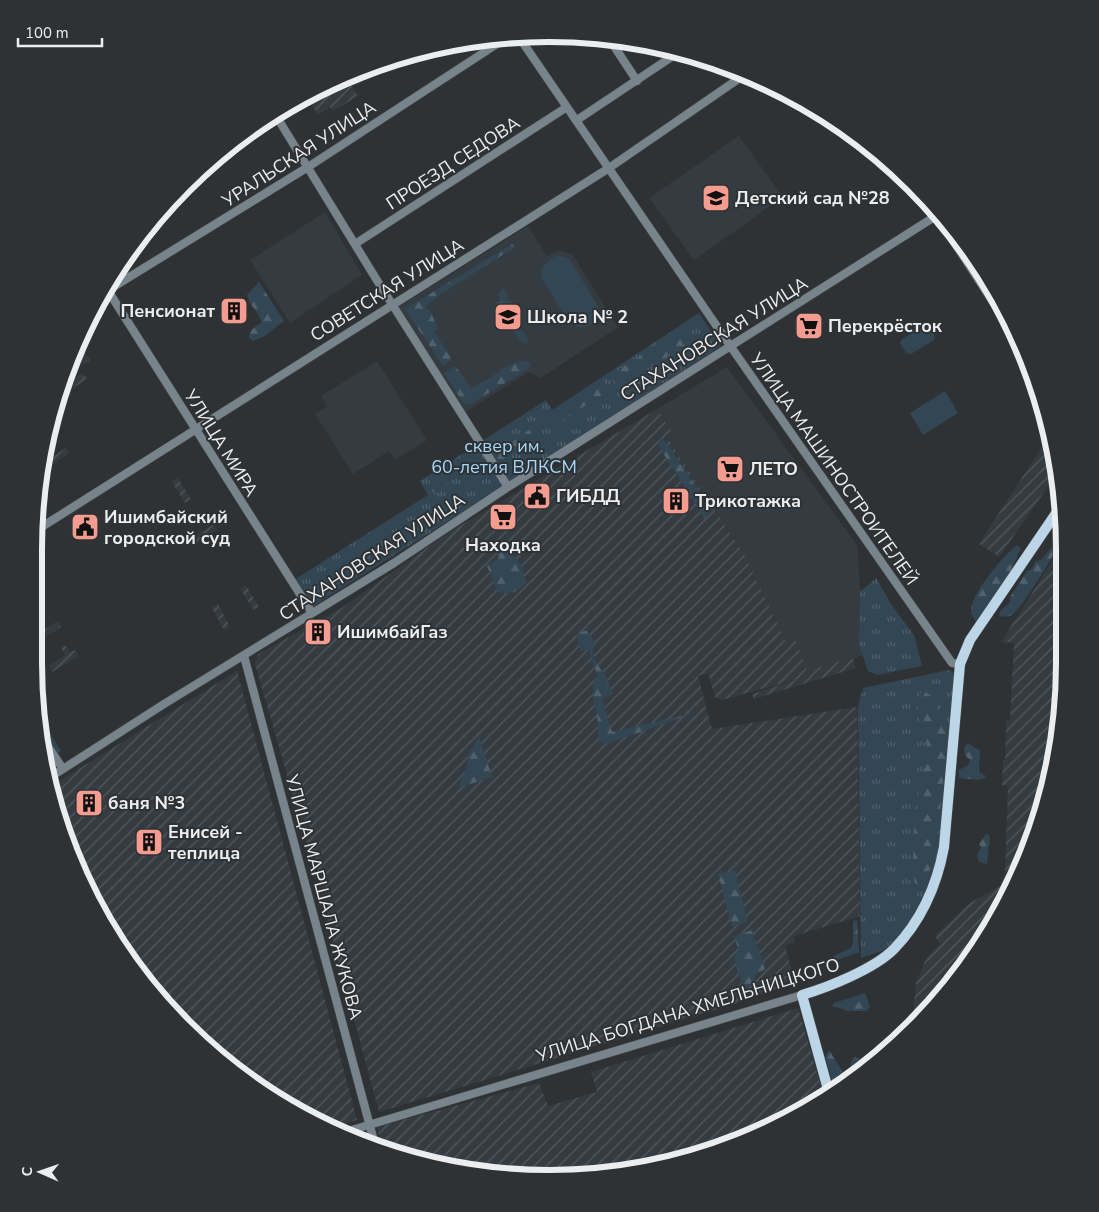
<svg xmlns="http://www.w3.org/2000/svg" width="1099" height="1212" viewBox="0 0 1099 1212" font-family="'Nunito Sans',sans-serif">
<defs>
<pattern id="industrial-furrows" width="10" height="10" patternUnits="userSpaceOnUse" patternTransform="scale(1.25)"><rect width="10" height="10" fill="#343c42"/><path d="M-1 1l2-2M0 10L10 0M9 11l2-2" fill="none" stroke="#52585e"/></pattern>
<pattern id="grass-tufts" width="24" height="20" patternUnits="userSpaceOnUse" patternTransform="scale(1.25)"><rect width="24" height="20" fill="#334653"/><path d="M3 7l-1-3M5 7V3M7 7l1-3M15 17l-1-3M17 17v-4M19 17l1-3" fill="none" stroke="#51616c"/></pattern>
<pattern id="forest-firs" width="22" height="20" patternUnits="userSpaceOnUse" patternTransform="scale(1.25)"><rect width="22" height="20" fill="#334653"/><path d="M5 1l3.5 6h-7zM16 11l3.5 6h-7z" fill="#51616c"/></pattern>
</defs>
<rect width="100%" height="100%" fill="#2f3234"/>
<path fill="#343c42" d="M739 136 783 197 694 260 649 198Z
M325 212 362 275 290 323 250 260Z
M528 226 547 256 559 250 572 254 618 327 541 378 529 372 464 413 399 307Z
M377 361 427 440 395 460 389 451 353 474 315 414 327 406 321 396Z
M727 367 857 545 865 654 808 676 786 643 745 556 667 437 673 433 657 409Z"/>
<path fill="url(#industrial-furrows)" d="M346 76 358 96 333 111 330 107 318 115 307 97Z
M85 353 90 360 66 376 70 363Z
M83 373 87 379 65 393 62 388 63 386Z
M657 409 673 433 667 437 745 556 786 642 796 641 807 671 853 657 856 668 754 699 752 694 805 677 722 700 715 697 708 673 698 676 712 729 857 707 860 916 794 936 795 942 785 946 795 981 792 984 756 996 738 1003 379 1112 305 837 255 664 258 654 340 609 448 533Z
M1051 433 1055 449 1058 472 999 557 979 544Z
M66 448 69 453 43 471V463Z
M178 478 191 499 185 503 172 482Z
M214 524 217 530 196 543 192 538Z
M1054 558 1065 564 1061 730 1038 828 996 920 937 1003 912 1026 916 982 927 957 940 944 935 936 968 904 1002 885 1005 873 1008 786 1002 785 1003 760H1005L1006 720H1010L1014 643 1001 642Z
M246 585 259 607 254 610 240 589Z
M218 604 230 627 224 630 212 608Z
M58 621 61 627 35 644V636Z
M65 645 70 652 75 650 79 656 52 672 49 666 65 655 61 647Z
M237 671 357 1120 330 1128 322 1125 235 1071 141 977 87 890 51 786Z
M798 1008 824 1096 777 1125 650 1168 549 1178 416 1161 382 1148 377 1127 539 1083 548 1106 597 1092 591 1072Z"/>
<path fill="url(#grass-tufts)" d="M699 313 721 346 499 489 312 607 294 580 428 495 420 481 546 400 552 410Z
M876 578 893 607 914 635 922 666 877 675 868 671 859 645 860 592Z
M949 670 955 674 941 849 930 889 919 912 893 947 861 958 858 706 863 688Z"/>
<path fill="url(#forest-firs)" d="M512 244 515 247 441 294 426 306 427 309 430 310 438 329 434 332 451 357V360L443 366 405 309Z
M259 282 284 321 265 336 253 341 249 338C249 330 255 327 262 322 258 311 250 307 247 295Z
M504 288 508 297 506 300 512 301 520 316 513 320C517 328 528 333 528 342L525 344 520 340 495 304 500 300 498 294Z
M679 338 686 340 685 345 619 386 615 385 612 378 615 372 654 347 663 346Z
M525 360 530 363V366L528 369 469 405 464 404 444 373 453 367H456L471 388 490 378 510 364Z
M673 360 677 368 634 399 626 393 631 385 646 377 652 376 664 368 669 361Z
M602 380 609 387 606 392 554 426 550 422 551 414Z
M529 430 536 439 524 446H520V449L502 460 497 461 492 451 501 442H510Z
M660 438 667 444 700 493 709 509 705 519 659 447Z
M437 476 440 482 439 485 449 483 450 486 442 489 435 495 430 488V479Z
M1062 535H1064L1065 556 1054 554C1047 565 1021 611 1010 616 1006 617 1003 617 999 616L1000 611 1010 602V597L1027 571 1032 569 1035 562 1041 560Z
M1017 545 1021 548 1010 573 978 622H976C974 618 971 614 971 611 972 592 1002 557 1017 545Z
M495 551C518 552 521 562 526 582 517 592 511 595 498 592L487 566 499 558Z
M587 630 595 643C589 658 598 663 605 675 608 681 610 688 613 694L602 699 612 732 691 714 606 744 599 742 597 712 593 701V681L598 677 589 650 581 651 576 634Z
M922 689 936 700 944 722 947 744 935 858 922 887 915 885 913 872 914 816 927 751 925 729 915 713Z
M39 716 61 751 57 753C49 741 41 731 39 716Z
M479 737 492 777 458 788 466 769 469 754Z
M968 743 980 751 979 772 985 775V778L979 780 959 778V770L968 765 970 760 965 755 964 748Z
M986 834 990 836 987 864 979 862 977 855 981 847 979 844Z
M735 871 747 920 746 922 732 927 718 873Z
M857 920 859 952 834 961V956L851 948 853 943V921Z
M752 930 765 969 755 975 754 982 749 986V990L742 985 734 957 739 951 734 936Z
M865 993 870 1007 866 1011H848L833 1006 834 1003Z
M829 1050 844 1074 850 1071 851 1062 854 1057 867 1062 870 1066 863 1072 835 1089 825 1057Z"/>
<path fill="#334653" d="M557 255 569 258 597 305C599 312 599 318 593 323 587 327 580 329 574 325 567 322 548 287 542 279 538 266 547 262 557 255Z
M925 325 929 326 935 336 934 340 911 354 906 353 900 343 902 339Z
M945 391 958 413 923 435 910 413Z"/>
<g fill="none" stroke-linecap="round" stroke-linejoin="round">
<defs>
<path id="minor" d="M519 37 731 347 952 663 960 664
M610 40 637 81
M275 114 378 282 508 487
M577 120 679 52
M928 202 1025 351
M355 244 567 107
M107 289 312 613
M105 292 308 167 506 38
M1053 518 1063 526
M40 528 609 168 747 73
M244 656 375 1145
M41 736 63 769
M49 778 164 704 394 563 508 487 939 214
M342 1133 802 995"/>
<path id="major" d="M829 1093 802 995C829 987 874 969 894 949 921 921 937 885 944 847L960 664 970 640 1061 506"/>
</defs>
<use href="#minor" stroke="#4d5052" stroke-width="9"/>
<use href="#major" stroke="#4d5052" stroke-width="11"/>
<use href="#minor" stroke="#78848c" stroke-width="8"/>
<use href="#major" stroke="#bdd6e7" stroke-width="10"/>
</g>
<defs>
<symbol id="school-square" viewBox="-11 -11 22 22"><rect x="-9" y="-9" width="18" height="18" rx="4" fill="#f59c91" stroke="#2f3234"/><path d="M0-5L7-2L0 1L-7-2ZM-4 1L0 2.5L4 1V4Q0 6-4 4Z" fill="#111"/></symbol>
<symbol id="building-square" viewBox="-11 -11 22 22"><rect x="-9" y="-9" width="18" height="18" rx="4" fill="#f59c91" stroke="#2f3234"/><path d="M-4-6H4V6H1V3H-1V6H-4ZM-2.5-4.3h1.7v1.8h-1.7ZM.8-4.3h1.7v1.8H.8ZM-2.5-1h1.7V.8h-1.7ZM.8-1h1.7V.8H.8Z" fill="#111"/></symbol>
<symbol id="supermarket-square" viewBox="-11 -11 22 22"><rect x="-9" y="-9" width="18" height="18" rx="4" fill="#f59c91" stroke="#2f3234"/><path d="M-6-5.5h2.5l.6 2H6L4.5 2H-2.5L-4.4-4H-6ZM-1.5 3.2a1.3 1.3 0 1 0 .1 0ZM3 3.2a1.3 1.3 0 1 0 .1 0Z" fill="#111"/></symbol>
<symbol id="civic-square" viewBox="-11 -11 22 22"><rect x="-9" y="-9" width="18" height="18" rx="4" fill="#f59c91" stroke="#2f3234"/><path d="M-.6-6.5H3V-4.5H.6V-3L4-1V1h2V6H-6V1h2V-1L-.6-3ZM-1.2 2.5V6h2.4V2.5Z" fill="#111"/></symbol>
</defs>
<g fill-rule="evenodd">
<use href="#school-square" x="700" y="182" width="32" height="32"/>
<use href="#building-square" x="218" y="295" width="32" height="32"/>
<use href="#school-square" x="492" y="301" width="32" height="32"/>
<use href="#supermarket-square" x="793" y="310" width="32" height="32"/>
<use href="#supermarket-square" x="714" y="453" width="32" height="32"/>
<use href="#civic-square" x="521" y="480" width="32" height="32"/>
<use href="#building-square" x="660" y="485" width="32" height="32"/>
<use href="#supermarket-square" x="487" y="501" width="32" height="32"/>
<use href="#civic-square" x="69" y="511" width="32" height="32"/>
<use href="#building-square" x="302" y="616" width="32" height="32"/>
<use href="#building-square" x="73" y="787" width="32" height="32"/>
<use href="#building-square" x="133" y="826" width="32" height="32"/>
</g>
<g text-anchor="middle" stroke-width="4" stroke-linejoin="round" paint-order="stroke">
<g font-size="18" fill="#ecedef" stroke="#2f3234">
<text transform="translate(299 154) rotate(-33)" y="6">УРАЛЬСКАЯ УЛИЦА</text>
<text transform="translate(453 163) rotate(-33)" y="6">ПРОЕЗД СЕДОВА</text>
<text transform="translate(387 290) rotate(-32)" y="6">СОВЕТСКАЯ УЛИЦА</text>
<text transform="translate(714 339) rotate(-32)" y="6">СТАХАНОВСКАЯ УЛИЦА</text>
<text transform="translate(221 443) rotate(58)" y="6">УЛИЦА МИРА</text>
<text transform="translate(834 469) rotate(55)" y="6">УЛИЦА МАШИНОСТРОИТЕЛЕЙ</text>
<text transform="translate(372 557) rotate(-33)" y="6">СТАХАНОВСКАЯ УЛИЦА</text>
<text transform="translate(324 897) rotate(75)" y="6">УЛИЦА МАРШАЛА ЖУКОВА</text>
<text transform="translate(688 1010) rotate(-17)" y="6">УЛИЦА БОГДАНА ХМЕЛЬНИЦКОГО</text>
</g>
<g font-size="18" font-weight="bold" fill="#ecedef" stroke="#2f3234" text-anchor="start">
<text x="735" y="204">Детский сад №28</text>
<text x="215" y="317" text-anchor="end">Пенсионат</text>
<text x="527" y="323">Школа № 2</text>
<text x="828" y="332">Перекрёсток</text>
<text x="749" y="475">ЛЕТО</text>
<text x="556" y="502">ГИБДД</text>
<text x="695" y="507">Трикотажка</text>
<text x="104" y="523">Ишимбайский<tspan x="104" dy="21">городской суд</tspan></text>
<text x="503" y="551" text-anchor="middle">Находка</text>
<text x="337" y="638">ИшимбайГаз</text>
<text x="108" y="809">баня №3</text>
<text x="168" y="838">Енисей -<tspan x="168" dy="21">теплица</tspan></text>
</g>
<g font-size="18" fill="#a5d8fb" stroke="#2f3234">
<text x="504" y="452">сквер им.<tspan x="504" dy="21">60-летия ВЛКСМ</tspan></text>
</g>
</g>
<path d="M0 0H1099V1212H0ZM549 42H549A507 507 0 0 1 1056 549V663A507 507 0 0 1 549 1170H549A507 507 0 0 1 42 663V549A507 507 0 0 1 549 42Z" fill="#2f3234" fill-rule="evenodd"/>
<path fill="none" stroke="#ecedef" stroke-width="6" d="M549 42H549A507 507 0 0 1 1056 549V663A507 507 0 0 1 549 1170H549A507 507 0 0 1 42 663V549A507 507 0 0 1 549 42Z"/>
<g transform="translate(40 1172) rotate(272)" stroke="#2f3234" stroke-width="4" paint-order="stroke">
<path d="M0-4L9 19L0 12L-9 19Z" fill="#ecedef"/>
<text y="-8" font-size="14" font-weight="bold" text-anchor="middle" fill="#ecedef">С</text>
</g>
<path d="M18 38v8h84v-8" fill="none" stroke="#ecedef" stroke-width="2.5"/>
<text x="25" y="38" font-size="15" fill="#ecedef" stroke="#2f3234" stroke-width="4" paint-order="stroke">100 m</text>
</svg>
